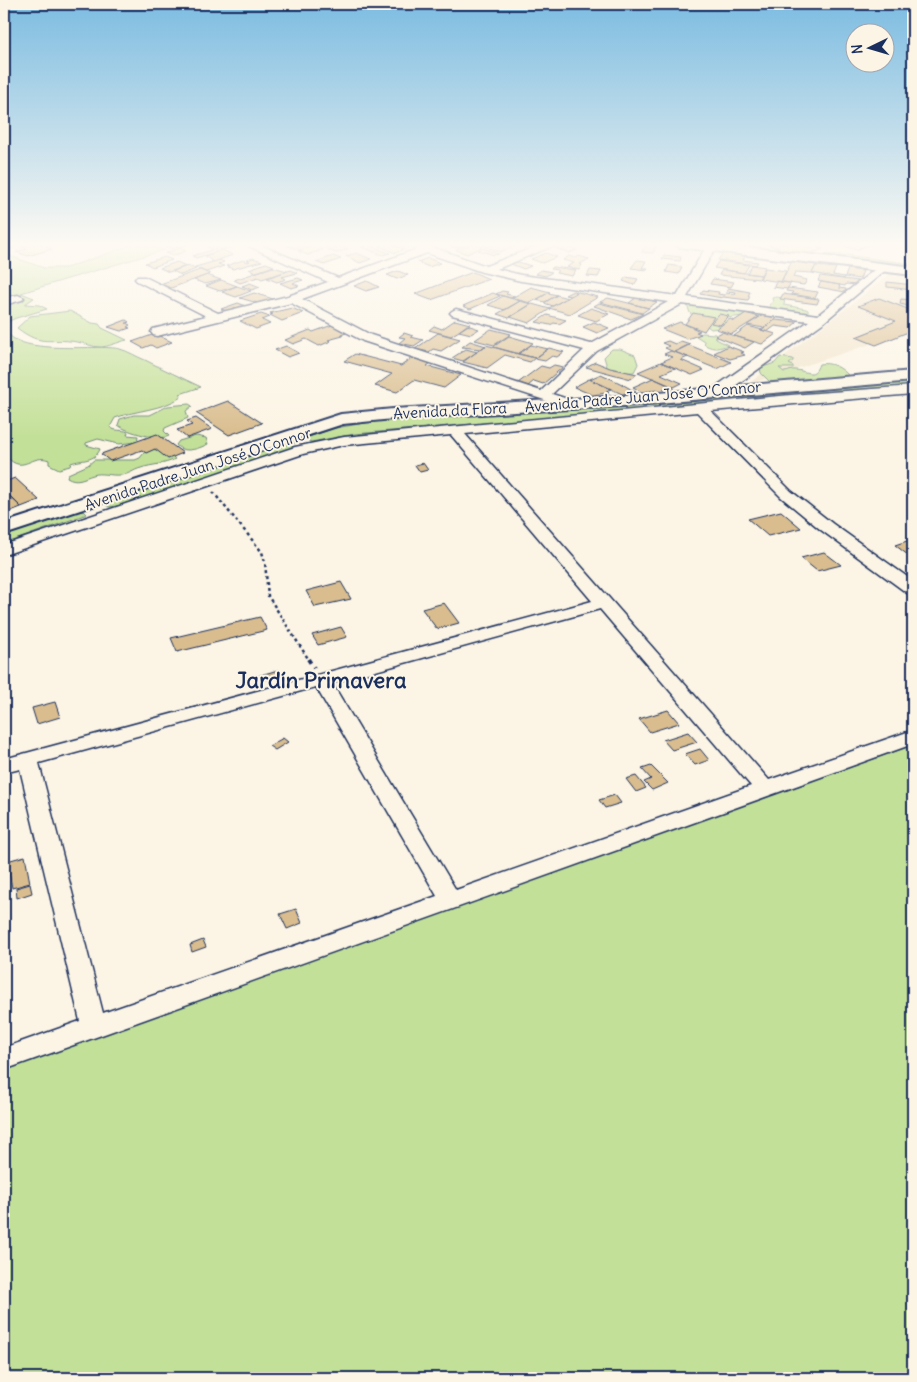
<svg xmlns="http://www.w3.org/2000/svg" width="917" height="1382" viewBox="0 0 917 1382" font-family="Delius,sans-serif">
<rect width="100%" height="100%" fill="#fcf5e5"/>
<filter id="ink" filterUnits="userSpaceOnUse"><feTurbulence type="fractalNoise" baseFrequency=".02" numOctaves="2"/><feDisplacementMap in="SourceGraphic" scale="10" xChannelSelector="R" yChannelSelector="G"/><feConvolveMatrix kernelMatrix="1 2 1 2 8 2 1 2 1" color-interpolation-filters="sRGB"/></filter>
<g filter="url(#ink)">
<path fill="#f2e4cb" d="M893 272 913 275V330L747 385Z"/>
<path fill="#c3e098" stroke="#6f887b" d="M4 243H20L7 251 10 256 44 268H66L134 244 164 250 21 293 34 298 25 304 39 305 47 309 16 318 5 323C3 359 99 343 120 349 128 351 137 357 145 360 163 369 182 378 201 387L180 394 181 397C162 410 136 410 115 418L110 427C115 432 122 429 128 432L127 435 138 436 137 442 119 444 98 439 86 443V445L100 449C95 462 82 459 71 463L70 466 59 469 49 464V460C32 453 23 475 7 457L4 458Z
M808 254 846 255 913 264V271L843 262Z
M776 297 785 298 784 305 806 309 808 310V314L772 309 769 305 773 302 772 298Z
M689 304 703 307V308L714 307C726 309 771 310 774 321L757 323 743 316 726 318 727 322 721 324 719 328 711 329 690 313 687 305Z
M70 311 92 323 99 324 102 328 127 340C118 342 108 347 100 347 92 347 85 343 77 342 49 337 43 348 17 328L30 316Z
M702 333 715 334 717 337 714 338 728 345C719 348 715 350 705 345L704 341 696 336Z
M612 349H620L635 355 638 364 634 372 617 373 608 370 604 357Z
M780 357 793 359V361L789 364 793 366V368H779L784 372C789 372 791 369 796 370 807 371 814 379 819 364 831 362 841 367 849 376L846 380 776 383 770 382 761 373 760 368 775 363Z
M913 381V387L355 434 311 442 307 440 308 437 335 428 389 419 698 400Z
M189 404 192 406 186 411 188 418 165 428 164 431 169 436C161 441 126 432 118 425L120 419 134 415H150L168 406Z
M196 436 206 438 208 444C198 449 184 454 176 445L179 441Z
M290 442H295L290 449 283 452 117 506 109 507 106 505 109 500Z
M147 449C156 449 169 452 175 459 164 465 153 464 141 468 133 470 129 475 120 475 111 476 101 472 93 475 83 478 77 483 67 477L68 474 88 465 94 460H135L140 458Z
M77 511H84L87 514 4 544V536Z
M913 745V1378H4V1068Z"/>
<path fill="#d9bd8e" stroke="#1b2f5e" d="M28 243H48L50 245 46 246 52 249 28 256 16 252 27 249 20 246Z
M177 243H193L172 249 166 246Z
M220 243 232 247 221 250 218 249 214 250 217 252 196 258 192 256 212 250 207 247Z
M297 243H320L301 250 287 246Z
M320 243 329 247 308 255 298 251Z
M389 243H398L393 245 405 249 395 253 379 246Z
M447 243H470L457 248 445 244Z
M473 243 488 244 467 254 456 250Z
M500 243H507L516 246 500 252 485 247Z
M764 243H819L823 245 817 247 823 249 807 255 793 250 788 252Z
M836 243H873L856 250Z
M562 244 577 250 569 253 553 247Z
M646 244 657 245 653 253 642 252Z
M368 245 390 253 383 255 361 247Z
M339 246 348 249 336 253 328 250Z
M180 248 186 251 172 256 165 253Z
M483 248 499 254 494 255 478 250Z
M222 250 233 255 213 262 205 256Z
M724 252 746 255 743 260 758 262 756 265 718 260Z
M356 253 371 259 360 263 346 256Z
M546 253 557 257 542 263 531 259Z
M664 255 681 257 680 261 662 259Z
M333 256 341 259 324 265 316 262Z
M569 256 576 258 579 256 589 259 580 264 582 265 579 270 567 267 574 263 563 260Z
M165 257 172 260 153 267 145 263Z
M253 258 262 261 233 269 226 266 243 260 248 262 250 261 247 260Z
M428 258 440 263 429 267 417 262Z
M220 260 224 262 218 264 224 266 206 272 195 267Z
M637 260 646 261 642 268H648L647 270 631 268Z
M719 261 749 265 744 273 714 268Z
M792 261 816 265 812 273 795 272 793 277 807 280 804 285 781 282Z
M177 262 186 266 169 272 160 268Z
M518 262 531 266 524 269 511 264Z
M266 263 274 266 256 272 249 269Z
M669 265 682 267 679 274 666 272Z
M752 265 765 267 761 275 747 273Z
M188 266 196 269 181 275 173 271Z
M816 266 836 268 833 275 845 277 844 279 812 273Z
M273 267 287 271 262 279 258 277 240 283 234 280Z
M553 267 576 270 572 276 556 273 558 270 551 269Z
M765 268 786 271 781 282 760 279Z
M848 269 863 271 860 279 845 277Z
M200 270 210 274 171 288 160 284Z
M291 270 297 273 282 277 286 279 277 282 267 278Z
M541 270 552 272 546 276 536 274Z
M590 270 601 271 598 277 587 276Z
M722 270 761 275 759 279 719 275Z
M398 271 408 275 397 279 387 275Z
M473 272 489 279 431 300 415 294Z
M207 275 221 280 205 284 194 280Z
M820 276 858 281 856 285 846 284 845 286 818 281Z
M626 277 638 279 634 285 623 281Z
M298 278 303 280 293 283 299 286 291 288 280 283Z
M713 279 734 282 731 287 710 284Z
M221 280 237 286 220 291 206 286Z
M367 281 379 287 366 291 354 286Z
M777 281 791 283 787 289 773 287Z
M821 282 840 285 839 288 846 289 845 292 818 287Z
M887 282 913 285V290L887 287Z
M250 283 260 287 252 290 242 286Z
M237 286 251 291 236 297 222 292Z
M531 287 550 292 530 303 512 298Z
M728 288 750 292 748 296H750L748 300 723 297 726 293 735 294 736 292 727 291Z
M788 288 818 292 815 298 791 294 793 292 786 291Z
M703 290 719 292 718 294 724 295 722 298 700 294Z
M502 291 508 292 506 294 515 296 511 298 496 294Z
M573 291 577 292 553 306 544 303 557 295 567 298 570 296 565 295Z
M578 292 598 297 570 314 549 308Z
M254 293 273 299 261 304 240 298Z
M493 293 500 296 470 309 463 306Z
M548 293 557 295 545 302 536 300Z
M783 294 819 299 817 304 780 299Z
M503 296 520 301 505 310 488 305Z
M637 297 657 302 648 308 629 303Z
M608 298 649 308 642 313 600 302Z
M879 298 913 311V330L876 345 856 337 896 321 858 306Z
M901 299 913 300V307L900 304Z
M520 301 531 304 509 318 497 314Z
M238 303 246 306 229 312 221 309Z
M599 303 643 314 631 319 594 306Z
M532 304 550 309 529 323 510 317Z
M292 308 303 313 282 321 270 315 273 314 270 313Z
M591 308 609 314 596 321 578 315Z
M693 313 714 317 704 331 685 324Z
M746 313 759 317 732 334 716 329 730 319 734 321Z
M261 314 270 317 262 320 270 324 256 329 240 321Z
M719 314 729 316 720 325 711 323Z
M547 315 566 320 559 324 554 323 550 325 536 322Z
M763 315 777 318 764 328 747 325Z
M126 320 129 322 126 323 130 325 127 327 130 328 121 331 108 327Z
M455 320 470 324 451 336 429 330 434 326 442 329Z
M775 320 797 322 790 328 775 326 767 332 761 330Z
M594 322 609 328 597 333 583 327Z
M680 322 700 331 696 332 701 334 687 339 662 329Z
M332 325 346 333 341 335 343 336 328 340 331 341 319 346 306 339 293 344 285 340 310 330 313 332Z
M467 325 479 329 471 334 459 331Z
M748 326 776 334 762 344 734 336Z
M491 329 511 334 494 345 475 340Z
M722 332 754 342 745 348 715 336Z
M404 333 413 336 411 337 423 340 414 346 399 343 405 338 399 337Z
M438 333 460 339 441 351 433 349 429 352 415 349Z
M155 334 172 342 156 348 151 345 143 348 132 342Z
M509 336 533 343 518 354 493 347Z
M470 341 486 346 481 349 462 347Z
M668 341 675 344 681 341 690 344 674 352 665 348 669 346 662 343Z
M486 345 535 358 530 362 505 355 487 368 463 362Z
M531 345 548 349 535 358 518 354Z
M689 345 731 362 717 369 675 352Z
M286 346 299 353 288 357 275 350Z
M728 346 744 352 741 353 745 355 730 359 714 353Z
M549 348 564 352 557 357 552 356 545 361 535 359Z
M466 349 477 352 463 361 452 358Z
M671 351 688 357 681 360 704 370 692 375 661 362 672 357 664 354Z
M355 354 401 366 412 358 431 363 427 366 461 375 444 388 414 380 397 392 375 386 392 374 344 361Z
M595 362 610 368 637 374 631 379 586 367Z
M661 362 675 368 661 374 682 383 674 387 638 372Z
M554 365 563 367 543 384 534 381 528 386 518 383 541 366 549 368Z
M601 374 620 383 636 392 622 394 590 379Z
M653 378 674 388 642 392 633 387Z
M589 379 611 389 606 391 609 392 607 393 592 395 574 387Z
M228 401 262 423 229 435 196 413Z
M196 418 212 429 187 438 177 430 192 425 187 421Z
M157 434 183 453 168 459 155 449 146 453 142 450 110 461 101 454Z
M423 463 428 470 420 472 415 465Z
M15 478 39 500 21 507 4 490V482Z
M4 491 21 507 6 513 4 511Z
M781 511 801 528 768 536 748 519Z
M913 539V559L895 545Z
M824 552 841 565 817 571 801 558Z
M341 582 351 599 315 607 306 591Z
M444 603 459 623 437 629 422 609Z
M260 617 267 630 177 652 171 638Z
M341 627 347 637 318 645 312 635Z
M278 670 281 675 257 682 254 677Z
M55 702 60 717 37 724 32 708Z
M668 710 679 723 650 732 639 719Z
M688 732 697 742 672 750 663 740Z
M283 738 288 742 275 750 269 746Z
M700 749 709 760 695 765 685 754Z
M651 766 668 783 652 790 644 782 651 779 642 769Z
M636 776 646 788 636 792 626 779Z
M615 795 621 803 605 808 599 800Z
M25 856 30 883 12 888 7 861Z
M30 884 32 893 17 898 16 888Z
M296 909 302 923 287 929 280 914Z
M203 940 206 947 192 952 190 945Z"/>
<g fill="none" stroke-linecap="round" stroke-linejoin="round">
<defs>
<path id="minor" d="M242 243H256L338 278 417 249 405 243H421L486 266 545 243H560L497 269 521 275 677 296 706 247 711 244 716 247 687 297 818 315 879 266H887L888 268 824 322 721 396 716 397 709 393 711 390 809 321 682 304 597 351 552 394 574 401 576 404 574 407 569 408 363 341 291 303 157 336 153 335 151 332 153 329 206 316 137 281 135 279 137 277H145L218 313 288 296 328 282ZM427 253 482 272 521 281 668 302 591 344 456 309 452 311 450 313 452 315 584 350 541 391 371 335 302 299Z
M18 295 24 298 22 300 4 305V298Z
M913 386V394L711 411 791 491 833 524 913 581V594L907 593 821 530 781 497 697 412 465 434 769 780 913 730V744L4 1070V1048L80 1021 20 769 4 773V759L592 601 451 435 344 445 303 454 4 555V545L295 447 344 437 791 395ZM600 609 751 786 456 890 332 683ZM316 687 437 896 103 1013 39 763Z"/>
<path id="major" d="M674 243H715L913 267V275L680 247Z
M913 371V381L624 406 393 419 343 424 4 535V523L341 414 393 409 624 396Z"/>
</defs>
<use href="#minor" stroke="#1b2f5e" stroke-width="3"/>
<use href="#major" stroke="#1b2f5e" stroke-width="4"/>
<path stroke="#1b2f5e" stroke-width="2.5" stroke-dasharray="3 3" stroke-linecap="butt" d="M213 492 262 552 265 562 268 596 309 660"/>
<path stroke="#1b2f5e" stroke-width="4" stroke-dasharray="4.5 4.5" stroke-linecap="butt" d="M308 659 314 668"/>
<use href="#minor" fill="#fcf5e5" fill-rule="evenodd"/>
<use href="#major" fill="#fcf5e5" fill-rule="evenodd"/>
</g>
</g>
<linearGradient id="sky" x2="0" y2="1"><stop stop-color="#7cbce1"/><stop offset="0.56" stop-color="#fefaf3"/><stop offset="1" stop-color="#fefaf3" stop-opacity="0"/></linearGradient>
<rect width="917" height="437" fill="url(#sky)"/>
<g text-anchor="middle" stroke-width="4" stroke-linejoin="round" paint-order="stroke">
<g font-size="15" fill="#1b2f5e" stroke="#fcf5e5">
<text transform="translate(643 397) rotate(-5)" y="5">Avenida Padre Juan José O'Connor</text>
<text transform="translate(450 411) rotate(-3)" y="5">Avenida da Flora</text>
<text transform="translate(198 469) rotate(-18)" y="5">Avenida Padre Juan José O'Connor</text>
</g>
<g font-size="22" font-weight="bold" fill="#1b2f5e" stroke="#fcf5e5">
<text x="321" y="688">Jardín Primavera</text>
</g>
</g>
<rect width="917" height="1382" fill="none" stroke="#fcf5e5" stroke-width="20"/>
<rect x="10" y="10" width="897" height="1362" fill="none" stroke="#1b2f5e" stroke-width="2" filter="url(#ink)"/>
<g transform="translate(870 48) rotate(265)"><circle r="24" fill="#fcf5e5" stroke="#a2a6af"/>
<path d="M0-4L9 19L0 12L-9 19Z" fill="#1b2f5e"/>
<text y="-8" font-size="14" font-weight="bold" text-anchor="middle" fill="#1b2f5e">N</text>
</g>
</svg>
